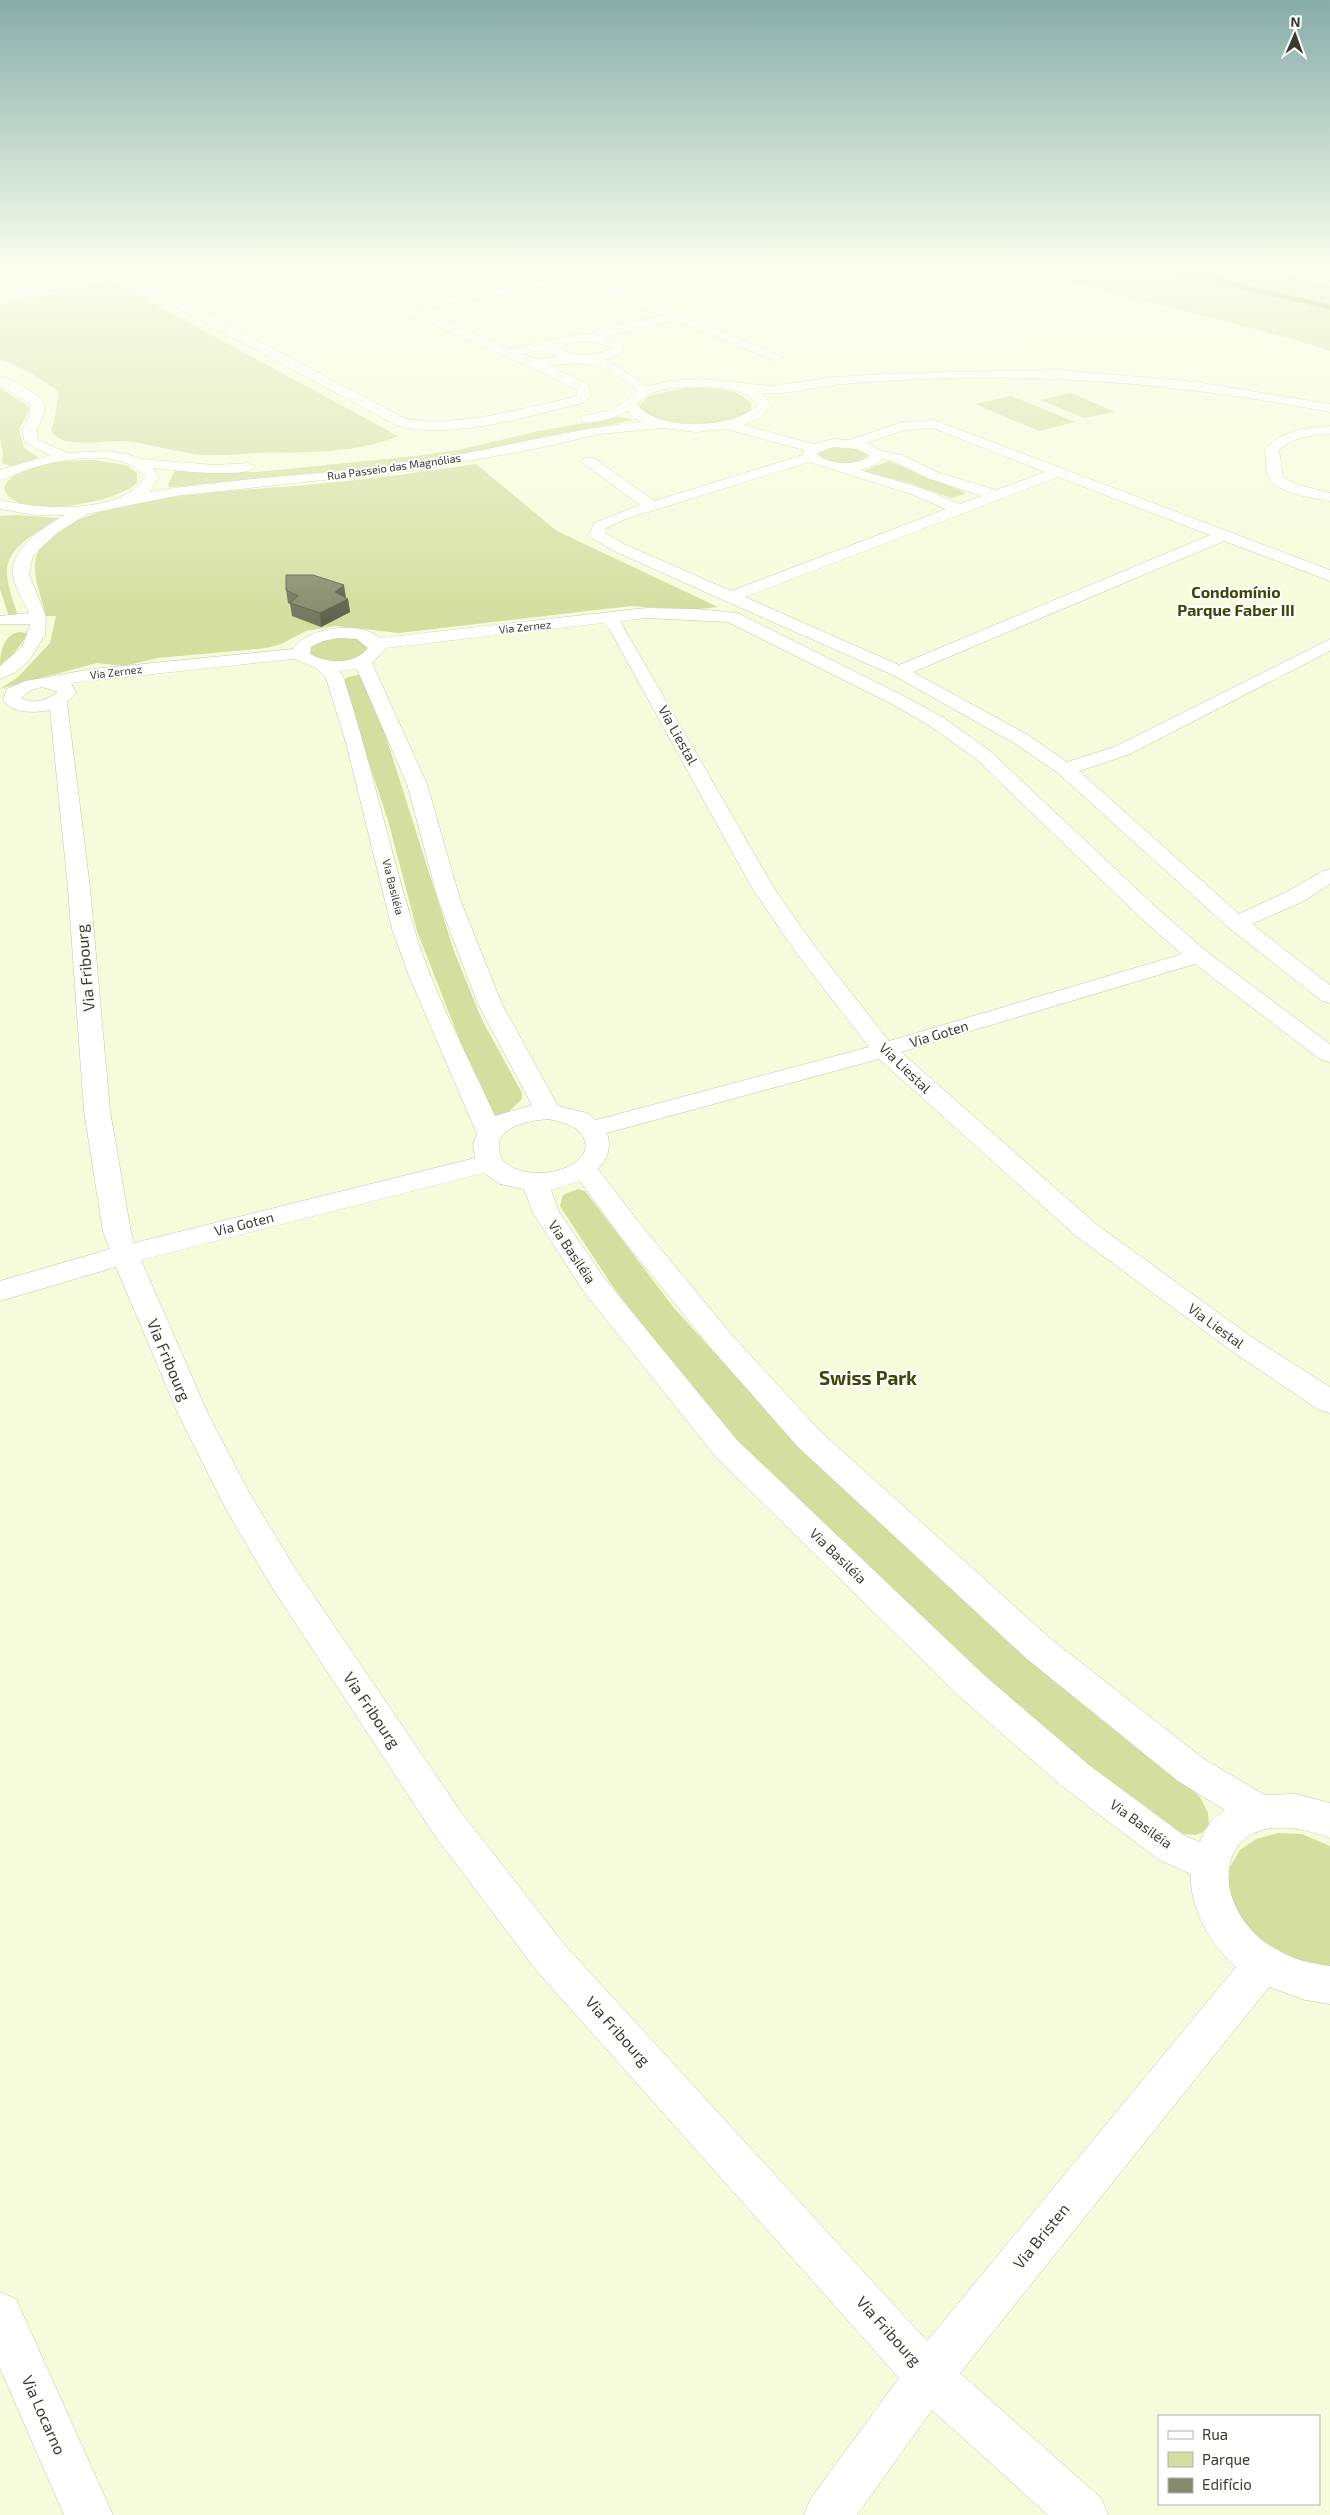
<svg xmlns="http://www.w3.org/2000/svg" width="1330" height="2515" viewBox="0 0 1330 2515" font-family="'Exo 2',sans-serif">
<rect width="100%" height="100%" fill="#f6fcdb"/>
<path fill="#d4de9f" d="M1024 269H1257L1330 286V351L1296 340Z
M112 281 389 431 398 436C356 454 303 452 258 453 240 454 220 456 201 455 175 452 149 443 122 441 104 440 60 450 51 430 57 416 55 408 59 394L57 390 29 372 0 359V306Z
M0 388 28 406 29 410 19 429 24 448 39 458 11 466 2 463 3 454 0 437Z
M686 388C706 388 738 386 751 404V410C732 428 651 433 639 406L648 396Z
M1071 393 1115 412 1084 418 1041 400Z
M1011 396 1075 422 1039 431 975 404Z
M620 417 634 420 417 463 174 487H169L168 484 175 471 257 472 415 456 458 450 539 431Z
M835 446 858 448 868 455C857 469 831 463 818 456L819 451Z
M94 460 126 465 137 473V483C118 503 10 523 4 487 16 462 69 460 94 460Z
M889 461 964 492 965 494 951 498 912 484 863 471Z
M476 464 557 531 718 607 690 610 631 606 399 633 336 626 306 631 281 644 267 648 158 658 124 666 97 663 0 689 18 677 50 643 56 616H46C42 598 28 567 39 550 72 492 255 491 317 484 370 479 423 472 476 464Z
M17 515 58 518 59 520C39 531 5 547 7 574 8 588 14 603 18 616L9 617 0 589V516Z
M19 632 29 633 12 656 0 666C0 653 3 635 19 632Z
M324 637 357 638 368 645V648C358 667 329 661 312 659L305 648Z
M360 674 367 677 454 951 482 1020 522 1093V1099C511 1109 503 1121 488 1113L417 931 389 824 343 683 346 678Z
M578 1189 585 1191 589 1196 674 1308 742 1383 829 1473 1200 1797 1208 1813 1209 1824 1203 1832 1195 1835 1183 1834 1149 1812 963 1670 740 1450 613 1287 560 1206 563 1195Z
M1278 1833 1302 1834 1330 1846V1970H1313L1246 1931 1228 1888 1230 1867 1240 1850 1256 1839Z"/>
<g fill="none" stroke-linecap="round" stroke-linejoin="round">
<path stroke="#97a24b" stroke-width="5" d="M1154 269 1205 278 1330 307"/>
<defs>
<path id="minor" d="M29 269H52L70 273 97 269H171L166 272 138 277 406 419C462 427 520 409 574 397L577 394V390L528 366 306 269H321L511 349 579 334 588 335 601 329 663 315 575 280 423 309 417 306 423 303 564 276 552 269H567L583 274 783 357 777 361 773 360 674 320 605 337 624 346 622 353 606 360 648 386 671 381 699 379 772 386 835 377 901 373 1059 370 1196 382 1330 404V412C1204 388 1078 375 950 378 911 379 872 381 833 385 809 388 786 395 762 393L772 406 760 418 743 425 814 444 834 439 849 440 902 422 934 420 1330 570V581L1224 541 913 672 1028 735 1067 762 1114 747 1330 639V651L1128 755 1079 771 1239 914 1288 891 1323 871 1330 869V884L1304 901 1252 924 1330 985V1003L1322 1001 1229 928 1058 773 1014 743 893 675 723 600 612 550 592 538 589 535 594 523 640 505 584 464 582 461 584 458H594L654 501 803 455 804 450 726 429 696 432 663 428 600 434 530 450 417 470 175 496 87 514 57 533 33 555 29 574 46 617 45 635 28 662 14 673 0 679V666L22 647 30 626V624H0V616L29 613C24 600 14 588 13 574 11 547 44 527 65 515H35L0 509V500C40 509 119 516 145 477 123 448 67 458 36 467 23 470 12 477 0 480V470L50 455 25 442 22 430 29 418 30 404 0 385V376C9 378 42 395 44 404 46 413 40 422 36 430L38 440 67 453 105 451 127 454 141 459 215 465 248 463 255 467C246 479 170 470 153 468L159 477 150 492C238 477 329 475 418 462 493 450 567 429 642 422L634 418 628 411C616 417 596 425 582 422L580 419 582 416 608 411 625 402 637 390C602 363 592 360 549 366L589 385 591 396 583 403C528 416 454 440 398 426L135 285 126 277 115 273 73 279 64 287 0 303V297L56 283 62 278 30 271ZM579 342 598 343 612 348C597 357 576 357 561 349L562 346ZM549 349 551 354 558 357 539 359 521 354ZM699 387C718 388 746 387 758 405 733 429 660 432 637 405 649 386 679 388 699 387ZM933 428 1045 472 996 490 937 472 902 455 881 451 867 443 904 430ZM834 447 857 449 870 456C856 466 828 466 816 453ZM882 459 893 461 927 478 982 496 960 504 921 488 860 470 875 465ZM809 462 911 494 946 509 731 591 624 544 605 533 606 528 623 520ZM1058 477 1210 535 899 665 745 597Z
M747 269H763L808 287 806 289H798Z
M1267 269H1286L1330 280V286Z
M1330 426V434C1313 435 1292 437 1279 450L1283 477 1296 484 1330 493V501C1311 497 1276 495 1267 474 1265 466 1266 458 1265 450 1279 431 1308 427 1330 426Z
M646 608 697 609 738 613 902 695 944 718 990 751 1158 909 1206 951 1330 1044V1062L1321 1060 1195 964 901 1052 1096 1224 1253 1338 1330 1387V1413L1319 1410 1233 1352 1076 1236 879 1059 607 1133C611 1146 609 1158 598 1169L641 1225 731 1334 820 1431 1051 1639 1204 1759 1265 1795 1296 1794 1330 1803V1838C1203 1790 1201 1923 1292 1957 1304 1962 1317 1964 1330 1966V2004L1305 2000 1269 1987 960 2373 1101 2498 1108 2515H1048L932 2410 857 2515H804L811 2498 899 2378 536 1970 435 1836 271 1586 227 1511 179 1416 116 1267 0 1301V1281L110 1249 103 1232 84 1111 68 888 50 710C35 713 13 714 3 700L7 689 25 681 93 669 293 649C306 627 361 620 380 638ZM646 618 728 622 890 703 930 726 976 759 1142 919 1182 954 889 1041 813 944 774 888 620 621ZM603 623 610 630 752 888 797 954 869 1047 596 1120 587 1113 558 1106 501 1002 460 899 427 784 372 663 386 648ZM338 638 357 639 368 648C355 665 328 664 310 654L311 647 323 641ZM294 659 316 668 326 678 346 743 392 929 409 976 477 1134 473 1144 475 1158 134 1243 131 1232 110 1111 90 888 67 702 76 693 71 683ZM357 669 407 784 438 899 477 1002 532 1105 495 1116C467 1054 433 993 414 928 388 844 370 759 343 676L339 671ZM42 687 58 692C47 700 33 705 21 698L31 690ZM548 1119C559 1122 575 1124 582 1135 602 1165 533 1188 503 1161 486 1129 524 1121 548 1119ZM484 1173 500 1184 524 1189 533 1213 584 1292 715 1456 960 1697 1063 1787 1159 1860 1191 1874C1189 1907 1211 1946 1236 1967L927 2341 564 1944 461 1812 295 1568 250 1494 209 1416 141 1260ZM580 1181 621 1237 711 1348 798 1447 1027 1659 1178 1781 1225 1810C1213 1817 1205 1829 1200 1842L1185 1836 1089 1765 984 1675 737 1440 604 1278 559 1212 551 1190Z
M0 2292 16 2299 113 2515H64L0 2368Z"/>
</defs>
<use href="#minor" stroke="#c1c6a7" stroke-width="1"/>
<use href="#minor" fill="#fff" fill-rule="evenodd"/>
</g>
<path fill="#73785e" d="M286 590 348 599 350 612 321 627 292 616 290 604 288 603Z"/>
<path fill="#5e614c" d="M344 585 346 598 348 599 350 612 321 627 320 613 335 592Z"/>
<path fill="#868b6d" stroke="#5e614c" d="M286 575H313L344 585 335 592 348 599 320 613 290 603 298 596 286 590Z"/>
<linearGradient id="sky" x2="0" y2="1"><stop stop-color="#87ada9"/><stop offset="0.43" stop-color="#fbfeef"/><stop offset="1" stop-color="#fbfeef" stop-opacity="0"/></linearGradient>
<rect width="1330" height="621" fill="url(#sky)"/>
<g text-anchor="middle" stroke-width="4" stroke-linejoin="round" paint-order="stroke">
<g font-size="11" fill="#393b2f" stroke="#fff">
<text transform="translate(394 467) rotate(-8)" y="4">Rua Passeio das Magnólias</text>
<text transform="translate(525 627) rotate(-6)" y="4">Via Zernez</text>
<text transform="translate(116 672) rotate(-7)" y="4">Via Zernez</text>
<text transform="translate(393 887) rotate(76)" y="4">Via Basiléia</text>
</g>
<g font-size="14" fill="#393b2f" stroke="#fff">
<text transform="translate(678 735) rotate(61)" y="5">Via Liestal</text>
<text transform="translate(939 1034) rotate(-17)" y="5">Via Goten</text>
<text transform="translate(905 1068) rotate(44)" y="5">Via Liestal</text>
<text transform="translate(244 1224) rotate(-14)" y="5">Via Goten</text>
<text transform="translate(572 1252) rotate(56)" y="5">Via Basiléia</text>
<text transform="translate(1216 1326) rotate(36)" y="5">Via Liestal</text>
<text transform="translate(838 1556) rotate(44)" y="5">Via Basiléia</text>
<text transform="translate(1141 1824) rotate(36)" y="5">Via Basiléia</text>
</g>
<g font-size="16" font-weight="bold" fill="#404608" stroke="#fff">
<text x="1236" y="598">Condomínio<tspan x="1236" dy="18">Parque Faber III</tspan></text>
</g>
<g font-size="16" fill="#393b2f" stroke="#fff">
<text transform="translate(85 968) rotate(-95)" y="6">Via Fribourg</text>
<text transform="translate(169 1360) rotate(67)" y="6">Via Fribourg</text>
<text transform="translate(372 1710) rotate(56)" y="6">Via Fribourg</text>
<text transform="translate(618 2031) rotate(48)" y="6">Via Fribourg</text>
<text transform="translate(1041 2236) rotate(-51)" y="6">Via Bristen</text>
<text transform="translate(889 2331) rotate(48)" y="6">Via Fribourg</text>
<text transform="translate(44 2415) rotate(66)" y="6">Via Locarno</text>
</g>
<g font-size="19" font-weight="bold" fill="#404608" stroke="#fff">
<text x="868" y="1385">Swiss Park</text>
</g>
</g>
<rect x="1158" y="2415" width="162" height="90" fill="#ffffff" stroke="#b0b1ac"/>
<rect x="1168" y="2431" width="25" height="8" fill="#ffffff" stroke="#b0b1ac"/>
<text x="1202" y="2440" font-size="15" fill="#393b2f">Rua</text>
<rect x="1168" y="2452" width="25" height="15" fill="#d4de9f" stroke="#b0b1ac"/>
<text x="1202" y="2465" font-size="15" fill="#393b2f">Parque</text>
<rect x="1168" y="2478" width="25" height="15" fill="#868b6d" stroke="#b0b1ac"/>
<text x="1202" y="2490" font-size="15" fill="#393b2f">Edifício</text>
<g transform="translate(1295 35) rotate(2)" stroke="#ffffff" stroke-width="4" paint-order="stroke">
<path d="M0-4L9 19L0 12L-9 19Z" fill="#393b2f"/>
<text y="-8" font-size="14" font-weight="bold" text-anchor="middle" fill="#393b2f">N</text>
</g>
</svg>
